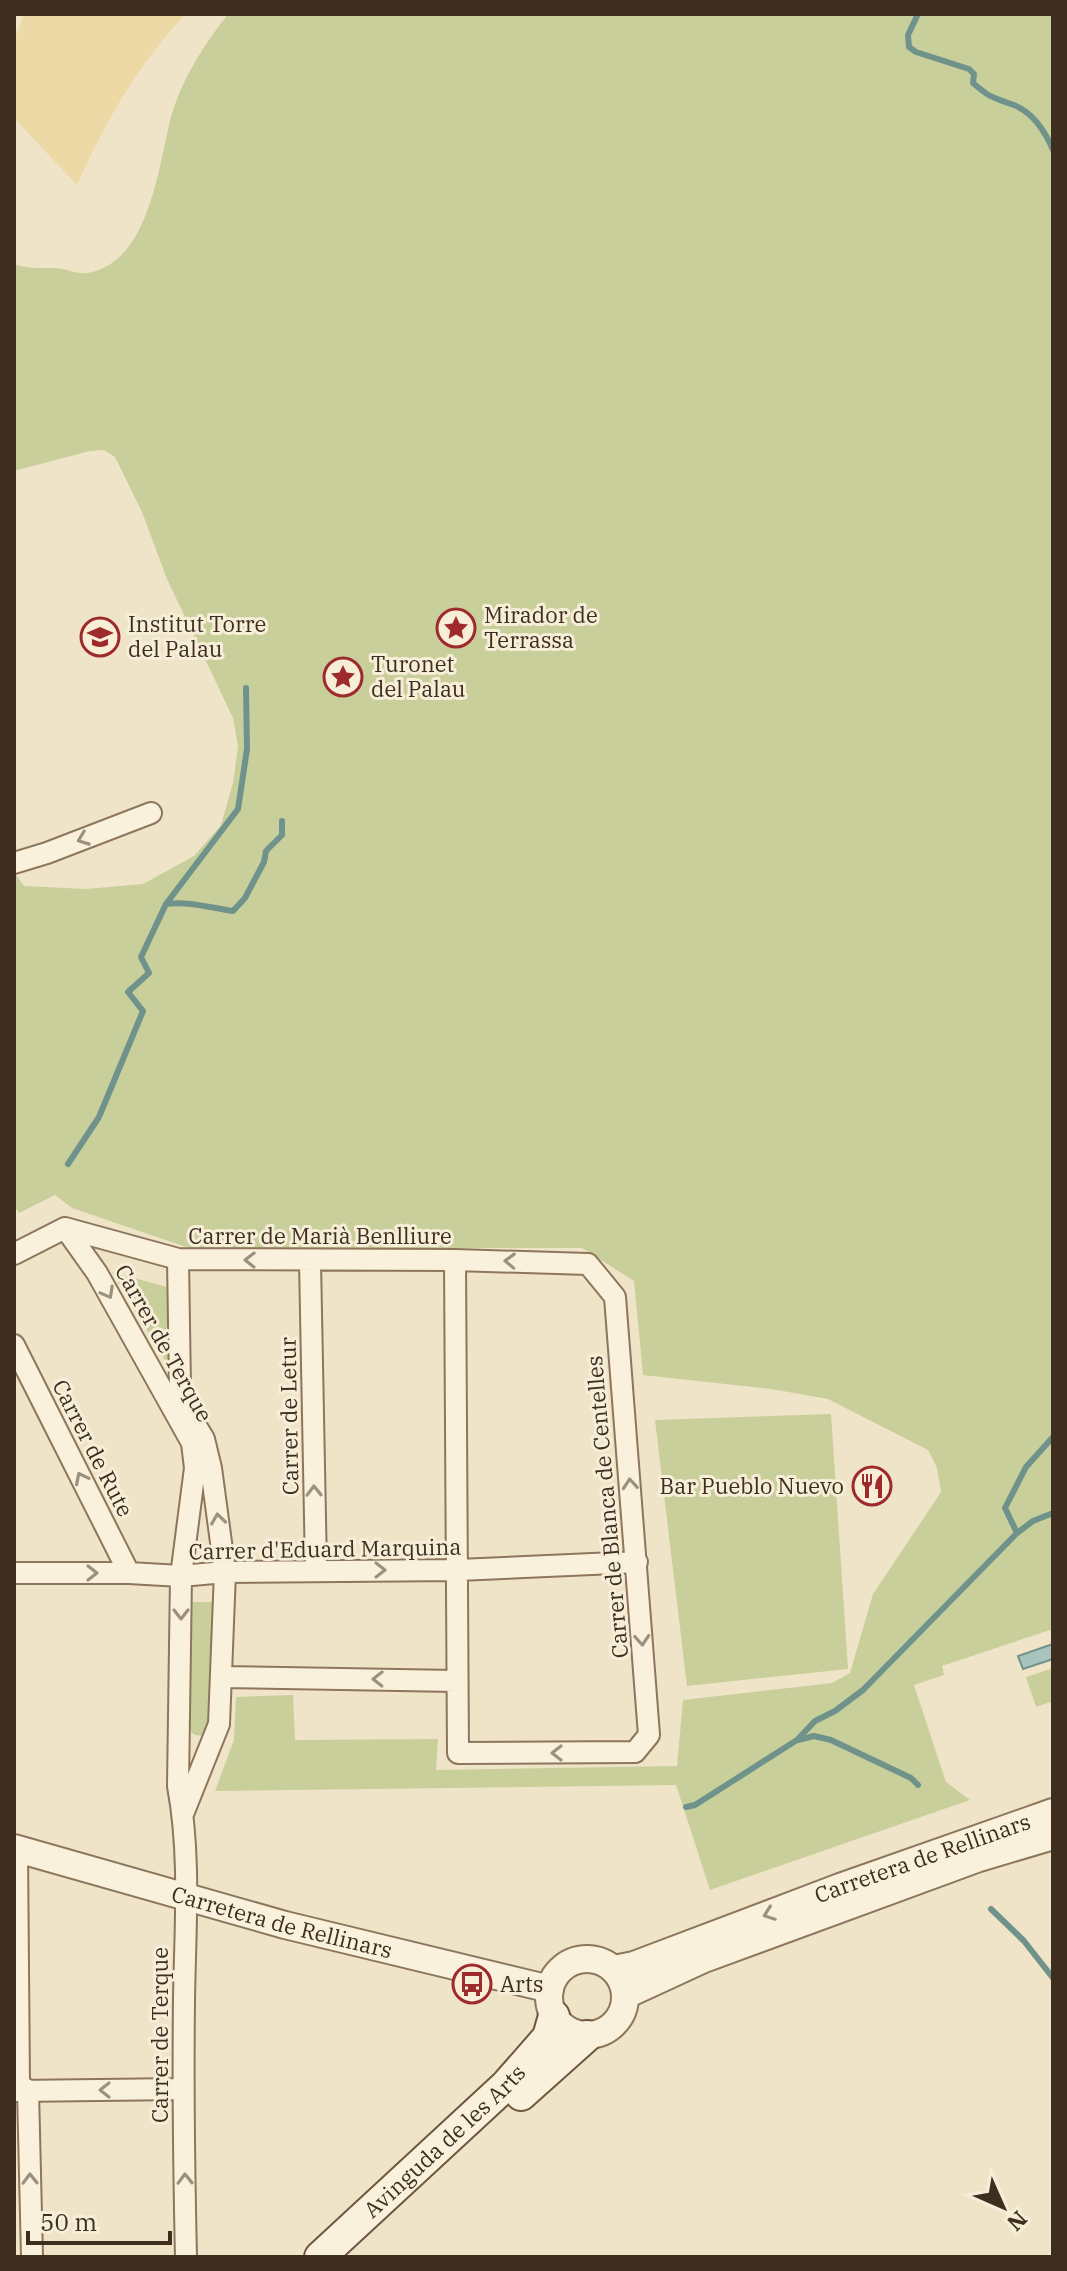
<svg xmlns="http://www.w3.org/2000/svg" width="1067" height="2271" viewBox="0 0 1067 2271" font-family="'IBM Plex Serif',serif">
<rect width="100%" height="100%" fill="#f0e4c8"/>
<path fill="#c9cf9b" d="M228 14H1053V1629L942 1666 944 1675 914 1685 946 1782 970 1800 710 1890 676 1785 215 1791 234 1740 236 1697 293 1695 295 1740 438 1739 436 1770 677 1766 683 1700 832 1683 850 1673 873 1594 941 1492 937 1468 928 1450 828 1399 771 1389 643 1375 634 1281 582 1248H189L72 1208 55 1195 19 1213 14 1206V872L24 886 86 889 143 884 194 856 221 825 233 783 238 746 233 718 167 579 142 512 115 457 104 450 90 451 14 471V264C29 269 41 268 56 268 70 269 78 276 92 272 149 258 158 169 170 121 180 82 203 46 228 14Z
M112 1272 171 1288V1370Z
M831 1414 848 1669 687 1686 655 1420Z
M186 1602H216L215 1721 205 1736 195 1735 188 1729Z
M1053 1668V1701L1036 1707 1026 1677Z"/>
<path fill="#ecd9a5" d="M24 14H186C137 65 106 121 77 185L14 118V41Z"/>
<path fill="#a9c4bc" stroke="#6f938a" stroke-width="2" d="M1053 1644V1659L1023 1669 1018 1656Z"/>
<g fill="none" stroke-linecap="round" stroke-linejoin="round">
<path stroke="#6f938a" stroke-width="6" d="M918 14 908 35 909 47 916 52 969 69 974 74 973 83C992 99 990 96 1011 104 1032 111 1045 131 1053 150
M166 904C189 901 211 908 233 911L245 898 264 862 266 851 282 835V821
M68 1164 99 1117 143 1011 128 992 149 973 141 957 166 904 238 809 247 749 246 688
M1017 1533 1005 1508 1026 1467 1053 1437
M798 1740 814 1736 831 1740 911 1778 918 1785
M686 1807 695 1805 797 1740 815 1721 835 1711 863 1690 1017 1533 1033 1521 1053 1513
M991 1909 1024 1941 1053 1978"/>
<defs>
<path id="minor" d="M14 863 47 853 151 813
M65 1228 97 1273 192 1443 195 1468 181 1576 178 1786C191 1856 185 1930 184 2000 183 2086 184 2171 186 2257
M14 1254 65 1228 178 1259 455 1260 588 1264 615 1297 649 1735 635 1752 458 1753 455 1260
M178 1259 180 1387 190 1416 204 1439 211 1468 225 1572 219 1724 183 1814
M310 1261 316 1569
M14 1345 129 1573
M14 1573H129L181 1576 225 1572 458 1570 637 1562
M221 1677 456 1681
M17 1849 19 2084 28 2091 32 2257
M15 2091 183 2089"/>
<g id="tertiary">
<path id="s1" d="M14 1848 285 1925 550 1989"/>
<circle cx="587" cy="1997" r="38"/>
<path id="s2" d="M614 1969 634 1965 840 1887 1053 1812"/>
<path d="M626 1995 704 1959 979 1858 1053 1836"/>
</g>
<g id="secondary">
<path d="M521 2095 587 2036"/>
<path id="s3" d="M320 2257 506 2085 548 2037 554 2016"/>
</g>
</defs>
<use href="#minor" stroke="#8d765c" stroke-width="24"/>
<use href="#tertiary" stroke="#8d765c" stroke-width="30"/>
<use href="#secondary" stroke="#6f573f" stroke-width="34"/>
<use href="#minor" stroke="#faf1dc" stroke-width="20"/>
<use href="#tertiary" stroke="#faf1dc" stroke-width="26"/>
<use href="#secondary" stroke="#faf1dc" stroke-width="30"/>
</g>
<defs><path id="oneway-chevron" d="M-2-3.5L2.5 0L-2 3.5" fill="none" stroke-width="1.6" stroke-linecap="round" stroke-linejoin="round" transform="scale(2)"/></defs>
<g stroke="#9c907e">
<use href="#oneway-chevron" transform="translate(83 839) rotate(159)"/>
<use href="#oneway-chevron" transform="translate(250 1260) rotate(-179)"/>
<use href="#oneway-chevron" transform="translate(510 1261) rotate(-178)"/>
<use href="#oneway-chevron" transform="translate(108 1293) rotate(61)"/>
<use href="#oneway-chevron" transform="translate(81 1478) rotate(-117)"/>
<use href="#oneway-chevron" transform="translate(630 1484) rotate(-95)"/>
<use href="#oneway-chevron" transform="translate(314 1491) rotate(-91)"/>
<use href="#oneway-chevron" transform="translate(218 1519) rotate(-98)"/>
<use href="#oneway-chevron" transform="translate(380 1570)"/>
<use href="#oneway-chevron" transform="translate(92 1573)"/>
<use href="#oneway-chevron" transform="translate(181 1614) rotate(90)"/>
<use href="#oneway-chevron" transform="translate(642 1640) rotate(86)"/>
<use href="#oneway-chevron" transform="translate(378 1679) rotate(-179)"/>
<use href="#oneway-chevron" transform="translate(557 1753) rotate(180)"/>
<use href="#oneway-chevron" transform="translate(769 1914) rotate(160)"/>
<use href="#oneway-chevron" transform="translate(105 2090) rotate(180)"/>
<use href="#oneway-chevron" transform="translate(30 2179) rotate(-91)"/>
<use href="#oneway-chevron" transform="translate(185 2179) rotate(-91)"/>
</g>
<defs>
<symbol id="sight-ring" viewBox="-11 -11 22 22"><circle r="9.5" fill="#f7eed8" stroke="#9e2a2b" stroke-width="1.5"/><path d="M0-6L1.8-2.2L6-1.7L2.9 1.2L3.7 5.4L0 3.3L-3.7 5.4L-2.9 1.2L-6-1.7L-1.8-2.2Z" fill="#9e2a2b"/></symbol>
<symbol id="school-ring" viewBox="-11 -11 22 22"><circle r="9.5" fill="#f7eed8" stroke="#9e2a2b" stroke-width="1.5"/><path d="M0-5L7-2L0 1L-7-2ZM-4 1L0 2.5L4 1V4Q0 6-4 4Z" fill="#9e2a2b"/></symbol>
<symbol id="restaurant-ring" viewBox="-11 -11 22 22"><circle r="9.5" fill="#f7eed8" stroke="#9e2a2b" stroke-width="1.5"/><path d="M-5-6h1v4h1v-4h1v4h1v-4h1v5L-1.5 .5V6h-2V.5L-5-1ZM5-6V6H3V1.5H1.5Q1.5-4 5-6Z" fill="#9e2a2b"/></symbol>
<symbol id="bus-ring" viewBox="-11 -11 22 22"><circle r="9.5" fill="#f7eed8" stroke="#9e2a2b" stroke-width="1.5"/><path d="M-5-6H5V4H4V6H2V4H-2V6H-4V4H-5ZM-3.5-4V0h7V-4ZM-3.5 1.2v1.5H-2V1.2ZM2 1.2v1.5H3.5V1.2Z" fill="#9e2a2b"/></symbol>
</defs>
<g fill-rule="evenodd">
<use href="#sight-ring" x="434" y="606" width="44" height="44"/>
<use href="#school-ring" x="78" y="615" width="44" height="44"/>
<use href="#sight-ring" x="321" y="655" width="44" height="44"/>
<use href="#restaurant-ring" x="850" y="1464" width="44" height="44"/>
<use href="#bus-ring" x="450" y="1962" width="44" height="44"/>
</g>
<g text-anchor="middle" stroke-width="6" stroke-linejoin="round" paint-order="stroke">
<g font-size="22" fill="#3d2e20" stroke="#f7eed8" text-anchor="start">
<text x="484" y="623">Mirador de<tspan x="484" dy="25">Terrassa</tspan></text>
<text x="128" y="632">Institut Torre<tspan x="128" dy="25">del Palau</tspan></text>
<text x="371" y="672">Turonet<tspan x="371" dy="25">del Palau</tspan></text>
<text x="844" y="1494" text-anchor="end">Bar Pueblo Nuevo</text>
<text x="500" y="1992">Arts</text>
</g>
<g font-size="22" fill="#3d2e20" stroke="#f7eed8">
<text x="320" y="1244">Carrer de Marià Benlliure</text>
<text transform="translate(164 1343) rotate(61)" y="8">Carrer de Terque</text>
<text transform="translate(289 1416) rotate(-91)" y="8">Carrer de Letur</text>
<text transform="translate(93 1448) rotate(63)" y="8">Carrer de Rute</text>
<text transform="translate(607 1507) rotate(-95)" y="8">Carrer de Blanca de Centelles</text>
<text transform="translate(325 1549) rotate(-1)" y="8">Carrer d'Eduard Marquina</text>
<text dy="8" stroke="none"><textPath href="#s2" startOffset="328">Carretera de Rellinars</textPath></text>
<text dy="8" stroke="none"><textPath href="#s1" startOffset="278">Carretera de Rellinars</textPath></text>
<text transform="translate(160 2035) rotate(-90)" y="8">Carrer de Terque</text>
<text dy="8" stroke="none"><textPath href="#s3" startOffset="170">Avinguda de les Arts</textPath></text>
</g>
</g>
<rect width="1067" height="2271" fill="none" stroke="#3d2e20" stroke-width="32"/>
<g transform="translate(1003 2207) rotate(135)" stroke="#f7eed8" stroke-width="6" paint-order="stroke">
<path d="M0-6L14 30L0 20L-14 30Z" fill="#3d2e20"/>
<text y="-12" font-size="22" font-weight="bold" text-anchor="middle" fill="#3d2e20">N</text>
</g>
<path d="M28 2231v12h142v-12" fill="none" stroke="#3d2e20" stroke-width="4"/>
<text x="40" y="2231" font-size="24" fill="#3d2e20" stroke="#f7eed8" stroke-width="6" paint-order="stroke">50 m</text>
</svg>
